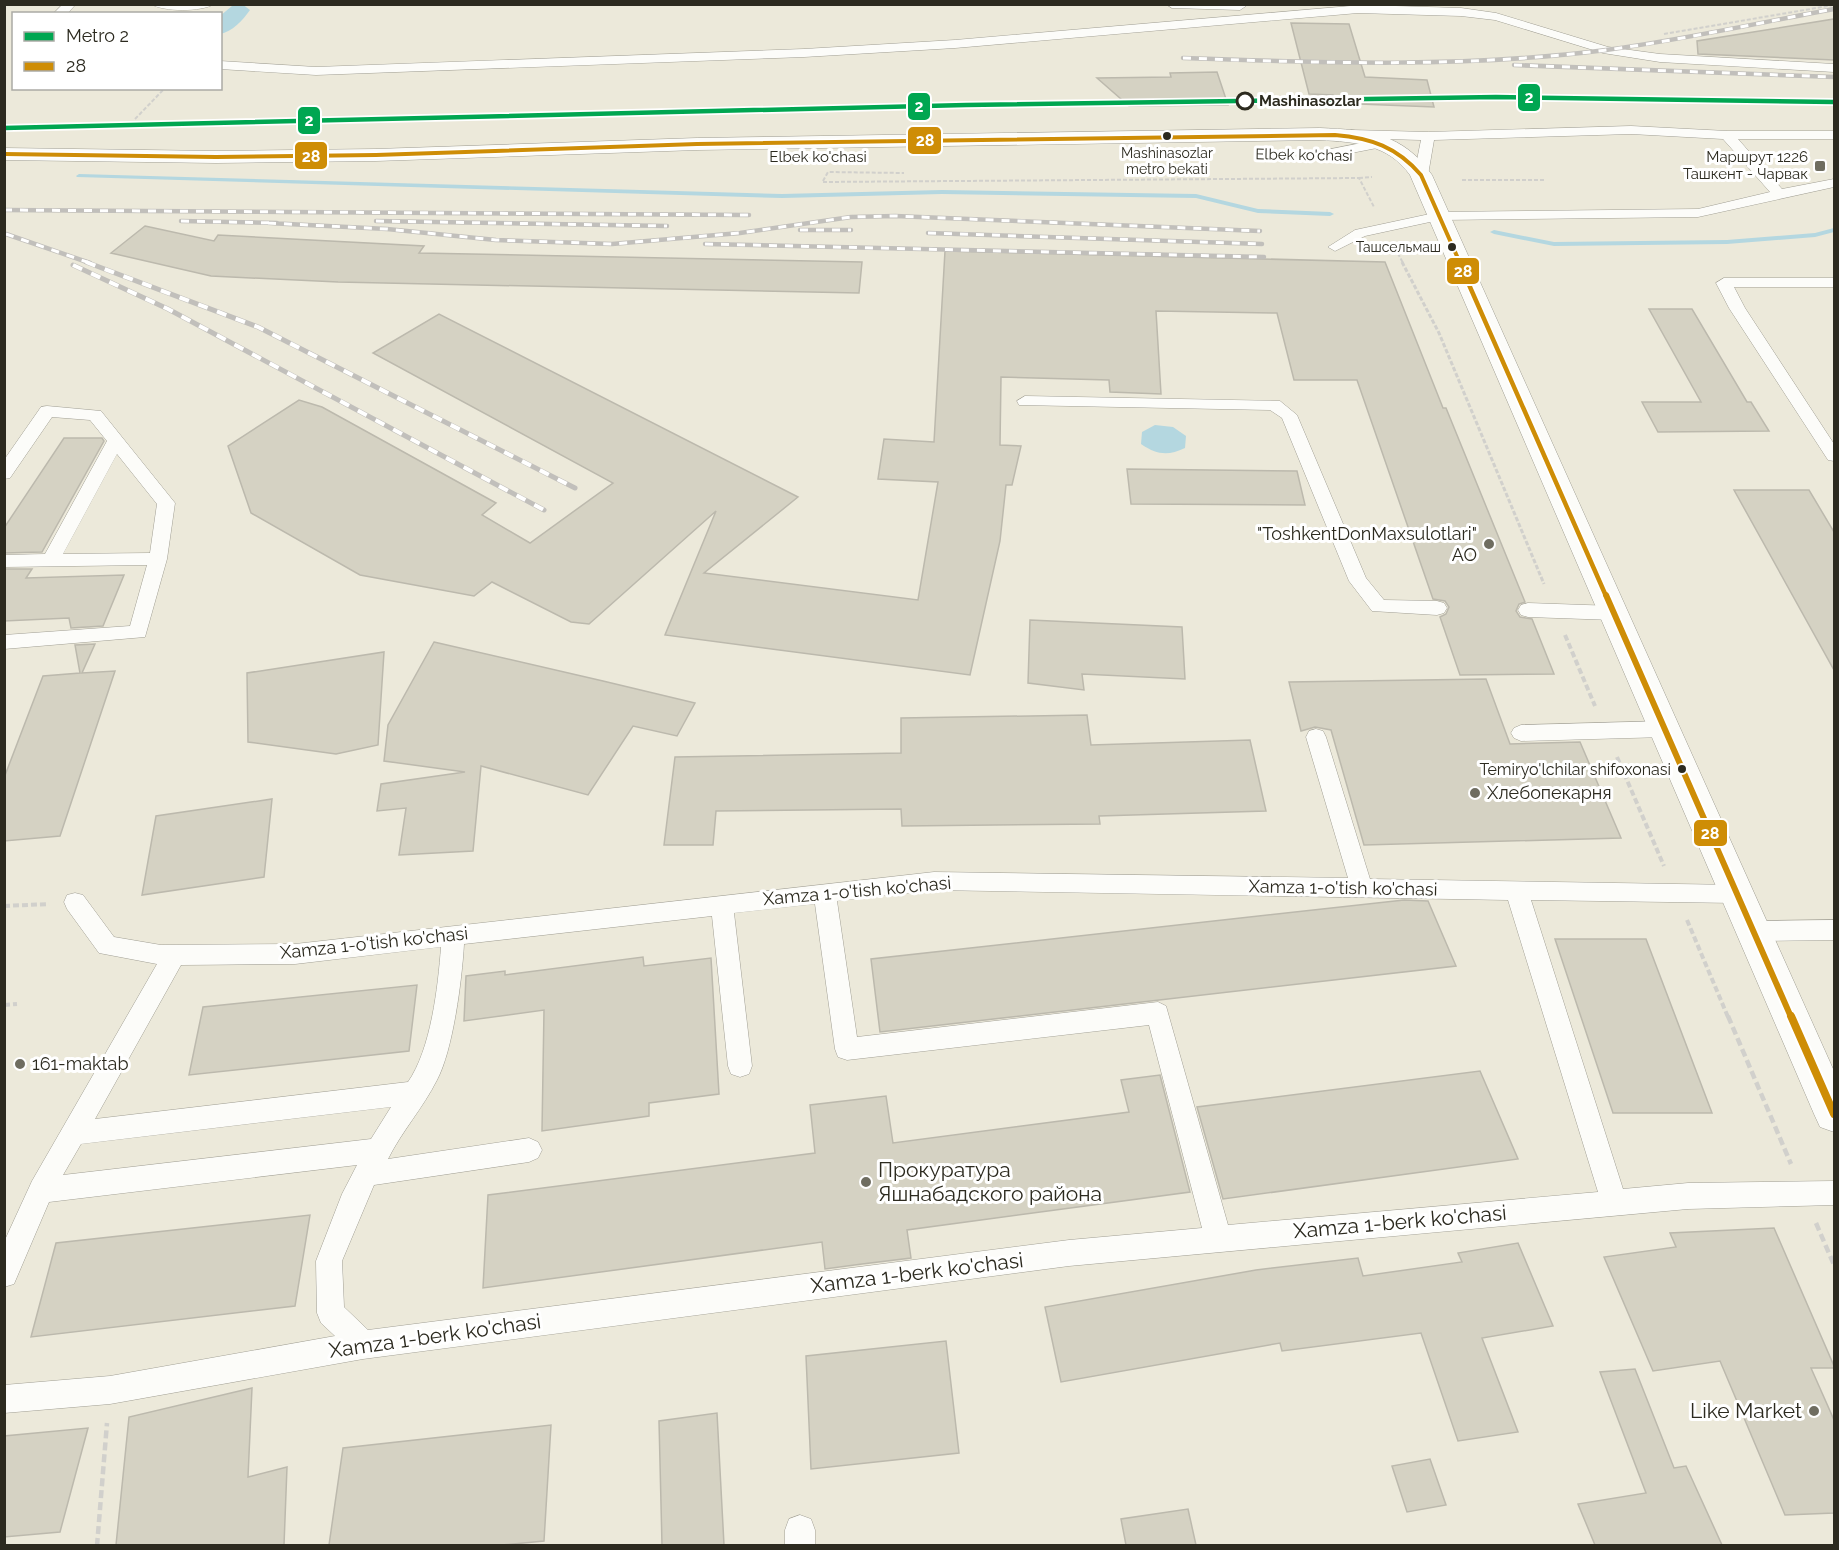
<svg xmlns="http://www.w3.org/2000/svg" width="1839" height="1550" viewBox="0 0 1839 1550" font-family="Raleway,sans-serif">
<rect width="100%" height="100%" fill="#ece9da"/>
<path fill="#b4d7e0" d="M1155 425 1173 427 1186 436 1185 448C1168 456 1157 455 1141 444L1142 432Z"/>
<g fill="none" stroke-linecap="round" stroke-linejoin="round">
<path fill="#b4d7e0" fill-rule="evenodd" d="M79 174 782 194 942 190 1196 194 1258 209 1330 212 1334 214 1330 216 1258 213 1196 198 942 194 782 198 77 177 76 176Z
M1834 228V232L1815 237 1727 244 1554 246 1494 234 1490 232 1494 230 1554 242 1727 240 1815 233Z"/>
<path fill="#b4d7e0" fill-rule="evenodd" d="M242 4 250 10C243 20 232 32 220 34V16L232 6Z"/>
</g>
<path fill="#d5d2c3" stroke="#bcb9ad" stroke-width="1.5" d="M1834 19V60L1698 54 1697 41Z
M1291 23 1349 24 1365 77 1427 80 1434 107 1334 103 1333 95 1309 94Z
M1217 72 1228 105 1129 106 1097 78 1171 77 1170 73Z
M145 226 214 241 218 235 424 246 419 253 862 262 859 293 338 282 211 276 111 253Z
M945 251 1385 262 1443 408H1446L1525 602 1519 604 1516 611 1520 617 1532 619 1554 674 1460 675 1440 617 1446 614 1449 607 1445 601 1433 599 1357 380H1294L1277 313 1156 311 1161 394 1110 392 1109 380 1001 377 1000 445 1021 446 1012 485H1006L1000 541 970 675 665 635 716 511 589 624 571 622 492 582 474 596 360 575 251 513 228 446 299 400 322 407 496 503 482 515 530 543 613 483 373 353 439 314 798 497 704 573 918 600 938 482 878 479 884 439 934 442Z
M1649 309H1692L1747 402H1751L1769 431 1658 432 1642 402H1701Z
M64 438H102L104 441 42 552 4 553V528Z
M1127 469 1297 471 1305 505 1131 504Z
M1734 490H1809L1834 532V670Z
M4 569H32L26 578 124 575 103 626 71 628 69 618 4 621Z
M1030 620 1182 627 1185 679 1082 674 1084 690 1028 683Z
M434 642 603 681 695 703 677 736 633 726 588 795 481 766 473 851 399 855 406 808 377 811 381 784 465 772 384 761 388 725Z
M95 644 82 673 115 671 60 836 4 841V778L43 676 80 673 75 645Z
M384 652 378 745 336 754 248 742 247 673Z
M1486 679 1510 744 1580 742 1621 838 1364 845 1331 730 1315 727 1301 731 1289 682Z
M1087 715 1091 745 1250 740 1266 811 1099 816 1100 824 902 826 901 809 716 811 713 845H664L675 757 901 753V718Z
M272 799 264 877 142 895 156 816Z
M1404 900 1428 901 1456 966 880 1032 871 959Z
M1555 939H1646L1712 1113H1613Z
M643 957 644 966 711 958 719 1094 649 1103V1116L542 1131 544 1010 464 1021 466 976 505 971V975Z
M417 985 409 1051 189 1075 203 1007Z
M1480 1071 1518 1159 1223 1199 1197 1107Z
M1160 1075 1190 1192 907 1230 911 1258 862 1264 825 1269 822 1242 483 1288 488 1195 815 1153 810 1105 886 1096 893 1143 1129 1112 1121 1080Z
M310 1215 295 1306 31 1337 56 1243Z
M1774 1228 1834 1366V1368H1811L1834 1420V1513L1785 1515 1720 1361 1653 1371 1604 1257 1676 1247 1670 1233Z
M1518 1243 1553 1326 1482 1338 1518 1432 1458 1441 1421 1333 1282 1351 1280 1343 1061 1382 1045 1307 1256 1270 1358 1258 1363 1276 1462 1262 1458 1253Z
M946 1341 959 1453 811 1469 806 1356Z
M1635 1369 1674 1468 1686 1466 1722 1545H1595L1578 1504 1646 1493 1600 1372Z
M252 1388 248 1477 287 1467 284 1545H116L129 1417Z
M717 1413 724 1545H662L659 1421Z
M551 1425 544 1541 502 1545H329L343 1448Z
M88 1428 60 1532 4 1537V1436Z
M1430 1459 1446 1505 1407 1512 1392 1466Z
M1188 1509 1196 1545H1126L1121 1519Z"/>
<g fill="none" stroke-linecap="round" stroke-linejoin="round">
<defs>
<path id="service" d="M63 4H76L67 14H53Z
M151 4H214C202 12 163 12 151 4Z
M1166 4H1245L1246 6 1240 10 1172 8Z
M1362 5 1461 8 1496 13 1608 47 1660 54 1834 64V72L1660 62 1603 53 1495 20 1461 16 1358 13 955 48 804 57 316 75 220 69V61L316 67 804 49 955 40Z
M1631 126 1727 131H1834V139H1738L1782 189 1834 179V187L1698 217 1439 220 1365 236 1335 251 1328 247 1355 230 1439 212 1698 209 1770 192 1723 139 1631 134 1434 140 1428 175 1421 179 1414 175 1421 140 1351 138 1344 134 1351 130 1428 132Z
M1377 140 1384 144 1382 147 1326 158 1319 154 1326 150Z
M1724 278H1834L1833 287H1734L1745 308 1834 444V461L1828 460 1729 308 1716 283Z
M1025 396 1280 401 1297 415 1366 578 1384 600 1437 601 1444 603 1447 608 1444 613 1437 615 1372 611 1349 581 1282 418 1270 410 1019 405 1017 401Z
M47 406 101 411 175 503 167 559 145 637 4 649V635L130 626 147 565 4 567V555L45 554 107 441 90 420 52 417 10 478 4 479V460L41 407ZM117 454 157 504 150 553 63 554Z
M1528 603 1614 606 1621 608 1624 613 1621 618 1614 620 1528 617 1521 615 1518 610 1521 605Z
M1665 721 1672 724 1675 729 1672 734 1665 737 1521 741 1514 738 1511 733 1514 728 1521 725Z
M1316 729 1323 731 1326 737 1370 879 1737 885 1745 887 1748 894 1745 901 1737 903 1531 900 1623 1189 1688 1183 1834 1181V1205L1688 1209 1069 1266 363 1359 110 1404 4 1413V1385L110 1376 335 1336 321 1323 317 1313 316 1261 342 1194 357 1165 49 1202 14 1284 4 1287V1242L32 1181 157 964 99 953 67 909 64 902 67 895 75 893 83 895 114 937 161 945 295 944 934 872 1348 878 1306 737 1309 731ZM934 890 1508 900 1598 1192 1228 1225 1166 1006 1158 1002 857 1037 837 901ZM815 904 835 1049 838 1057 847 1060 1149 1025 1202 1228 1069 1240 368 1330 344 1307 342 1261 374 1185 529 1162 538 1158 542 1150 538 1142 529 1138 388 1159C402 1131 423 1108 437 1080 453 1050 462 980 464 944L712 916 728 1066 731 1074 740 1077 749 1074 752 1066 734 913ZM441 947C438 987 431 1049 408 1082L95 1119 181 965 295 964ZM391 1107 371 1139 63 1175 81 1144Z
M1834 920V940L1754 941 1746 938 1743 931 1746 924 1754 921Z
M800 1515 811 1519 815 1530V1546H785V1530L789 1519Z"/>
<path id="secondary" d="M1320 128C1368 130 1403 133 1432 175L1834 1071V1132L1820 1127 1814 1114 1410 175C1388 144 1355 142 1320 140L697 150 376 161 216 163 4 160V148L216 151 376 149 697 138Z"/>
</defs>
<use href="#service" stroke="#a19f94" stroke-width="1"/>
<use href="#secondary" stroke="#a19f94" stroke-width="1"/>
<path stroke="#d1d0cc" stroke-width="2" stroke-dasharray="4 2" stroke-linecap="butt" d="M1664 34 1834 5
M135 119 165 88
M1359 178 1372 177
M1462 180H1546
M823 181 828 172 904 173
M823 182 1359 178 1374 207
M1395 248 1403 263"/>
<path stroke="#d1d0cc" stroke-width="3" stroke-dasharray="4.5 2" stroke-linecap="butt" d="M1402 262 1439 333 1544 584"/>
<path stroke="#d1d0cc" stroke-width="4" stroke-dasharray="6 3" stroke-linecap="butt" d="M1565 635 1595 706
M1617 757 1664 866
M4 906 49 904
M1687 920 1728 1017
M4 1005 17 1004"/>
<path stroke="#d1d0cc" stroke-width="4.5" stroke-dasharray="8 4" stroke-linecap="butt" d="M1728 1016 1791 1164
M1816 1223 1834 1265
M97 1546 107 1423"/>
<use href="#service" fill="#fcfcf9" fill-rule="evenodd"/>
<use href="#secondary" fill="#fcfcf9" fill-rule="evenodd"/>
<defs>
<path id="rail-far1" d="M1183 58C1323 63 1466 68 1606 50 1682 40 1758 23 1834 9
M1514 65 1834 77
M4 210 749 215
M181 221 277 223
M376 221 667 226
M268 223 387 229 496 240 612 244 740 233 851 217 895 216 1260 231
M800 230H851
M928 233 1262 244
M6 234 90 263
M705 244 1264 257"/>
<path id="rail" d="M86 262 258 327 575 488
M73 265 168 309 544 510"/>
</defs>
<use href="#rail-far1" stroke="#c1bfbb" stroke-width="4.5"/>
<use href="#rail" stroke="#c1bfbb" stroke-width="5"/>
<use href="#rail-far1" stroke="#fff" stroke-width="3" stroke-dasharray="8" stroke-linecap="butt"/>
<use href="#rail" stroke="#fff" stroke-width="4" stroke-dasharray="10" stroke-linecap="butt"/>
<defs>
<path id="bus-1-far3" d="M4 154 216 157 376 155 697 144 1335 135C1371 138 1397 147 1421 175L1460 263"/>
<path id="bus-1-far2" d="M1459 262 1606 596"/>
<path id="bus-1-far1" d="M1606 595 1791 1017"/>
<path id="bus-1" d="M1791 1016 1834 1114"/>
</defs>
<use href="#bus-1-far3" stroke="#fff" stroke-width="7"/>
<use href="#bus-1-far2" stroke="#fff" stroke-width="8"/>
<use href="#bus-1-far1" stroke="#fff" stroke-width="10"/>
<use href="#bus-1" stroke="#fff" stroke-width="12"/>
<use href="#bus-1-far3" stroke="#ce8d06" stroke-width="4"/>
<use href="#bus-1-far2" stroke="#ce8d06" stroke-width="4.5"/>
<use href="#bus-1-far1" stroke="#ce8d06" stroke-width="6"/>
<use href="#bus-1" stroke="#ce8d06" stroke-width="8"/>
<defs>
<path id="metro-1" d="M4 128 966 105 1496 97 1834 102"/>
</defs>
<use href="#metro-1" stroke="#fff" stroke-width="8"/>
<use href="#metro-1" stroke="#00a651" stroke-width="4.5"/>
</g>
<circle fill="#fff" stroke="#2c2a1f" stroke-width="3" cx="1245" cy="101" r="8"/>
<g fill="#2c2a1f" stroke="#fff" stroke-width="2">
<circle cx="1167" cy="136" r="5"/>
<circle cx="1452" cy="247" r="5"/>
<circle cx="1682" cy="769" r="5"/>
</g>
<g fill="#6f6d60" stroke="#fff" stroke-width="2">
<rect x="1814" y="160" width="12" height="12" rx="3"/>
<circle cx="1489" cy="544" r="6"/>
<circle cx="1475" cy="793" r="6"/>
<circle cx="20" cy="1064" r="6"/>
<circle cx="866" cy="1182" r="6"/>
<circle cx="1814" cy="1411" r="6"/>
</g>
<g text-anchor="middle" stroke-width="6" stroke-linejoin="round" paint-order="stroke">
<g font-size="14" fill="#2c2a1f" stroke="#fff">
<text x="1167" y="158">Mashinasozlar<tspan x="1167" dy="16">metro bekati</tspan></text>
<text x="1441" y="252" text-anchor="end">Ташсельмаш</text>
</g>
<g font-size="15" font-weight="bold" fill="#2c2a1f" stroke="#fff" text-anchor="start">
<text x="1259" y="106">Mashinasozlar</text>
</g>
<g font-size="15" fill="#2c2a1f" stroke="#fff">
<text transform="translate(1304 155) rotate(1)" y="5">Elbek ko'chasi</text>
<text x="818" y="162">Elbek ko'chasi</text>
</g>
<g font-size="15" fill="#2c2a1f" stroke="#fff" text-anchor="end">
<text x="1808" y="162">Маршрут 1226<tspan x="1808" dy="17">Ташкент - Чарвак</tspan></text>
</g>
<g font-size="16" fill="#2c2a1f" stroke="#fff" text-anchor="end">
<text x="1671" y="775">Temiryo'lchilar shifoxonasi</text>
</g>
<g font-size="18" fill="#2c2a1f" stroke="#fff" text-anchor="start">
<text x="1477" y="540" text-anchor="end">"ToshkentDonMaxsulotlari"<tspan x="1477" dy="21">AO</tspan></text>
<text x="1487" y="799">Хлебопекарня</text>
<text x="32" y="1070">161-maktab</text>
</g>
<g font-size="18" fill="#2c2a1f" stroke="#fff">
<text transform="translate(1343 888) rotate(1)" y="6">Xamza 1-o'tish ko'chasi</text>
<text transform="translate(857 891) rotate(-5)" y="6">Xamza 1-o'tish ko'chasi</text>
<text transform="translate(374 943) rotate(-6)" y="6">Xamza 1-o'tish ko'chasi</text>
</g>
<g font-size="21" fill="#2c2a1f" stroke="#fff" text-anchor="start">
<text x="878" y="1177">Прокуратура<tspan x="878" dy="24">Яшнабадского района</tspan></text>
<text x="1802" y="1418" text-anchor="end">Like Market</text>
</g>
<g font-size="21" fill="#2c2a1f" stroke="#fff">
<text transform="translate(1400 1222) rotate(-5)" y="7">Xamza 1-berk ko'chasi</text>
<text transform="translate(917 1273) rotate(-7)" y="7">Xamza 1-berk ko'chasi</text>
<text transform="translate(435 1336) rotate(-8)" y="7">Xamza 1-berk ko'chasi</text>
</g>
</g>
<g stroke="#fff" stroke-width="2">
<rect x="1517" y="83" width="24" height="29" rx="6" fill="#00a651"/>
<rect x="907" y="92" width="24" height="29" rx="6" fill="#00a651"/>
<rect x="297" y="106" width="24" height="29" rx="6" fill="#00a651"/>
<rect x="907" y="126" width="35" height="29" rx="6" fill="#ce8d06"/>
<rect x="294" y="141" width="34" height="29" rx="6" fill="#ce8d06"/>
<rect x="1446" y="257" width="34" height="28" rx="6" fill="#ce8d06"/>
<rect x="1693" y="819" width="35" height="28" rx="6" fill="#ce8d06"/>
</g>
<g font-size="16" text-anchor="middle" font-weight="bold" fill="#fff">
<text x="1529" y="103">2</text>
<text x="919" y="112">2</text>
<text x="309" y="126">2</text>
<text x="925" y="146">28</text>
<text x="311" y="162">28</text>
<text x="1463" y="277">28</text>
<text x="1710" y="839">28</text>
</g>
<rect width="1839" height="1550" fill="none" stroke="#2c2a1f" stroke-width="12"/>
<rect x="12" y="12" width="210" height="78" fill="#ffffff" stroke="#abaaa5" stroke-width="1.5"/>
<rect x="24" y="32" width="30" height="9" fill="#00a651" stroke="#abaaa5" stroke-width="1.5"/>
<text x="66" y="42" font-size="18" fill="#2c2a1f">Metro 2</text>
<rect x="24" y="62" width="30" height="9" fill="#ce8d06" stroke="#abaaa5" stroke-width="1.5"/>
<text x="66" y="72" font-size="18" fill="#2c2a1f">28</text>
</svg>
